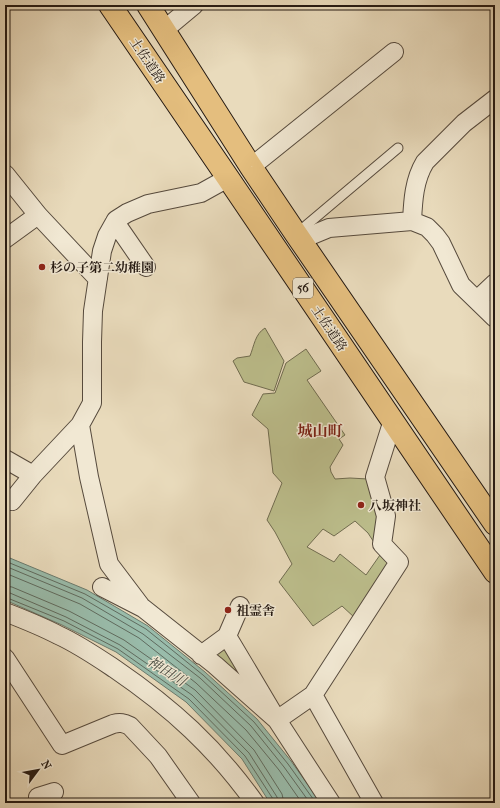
<svg xmlns="http://www.w3.org/2000/svg" width="500" height="808" viewBox="0 0 500 808" font-family="'IM FELL French Canon','Noto Serif JP',serif">
<rect width="100%" height="100%" fill="#e9dbbc"/>
<filter id="stains"><feTurbulence type="fractalNoise" baseFrequency=".005" numOctaves="4"/><feColorMatrix values="0 0 0 0 .2 0 0 0 0 .09 0 0 0 0 .02 0 0 0 .5 -.17"/></filter>
<radialGradient id="worn" r=".72"><stop offset=".6" stop-color="#630" stop-opacity="0"/><stop offset="1" stop-color="#630" stop-opacity=".3"/></radialGradient>
<path fill="#bcbe8c" stroke="#706c50" d="M265 328 284 361 274 391 244 382 233 361 237 358 250 356C254 346 255 334 265 328Z
M306 349 321 371 307 380 345 435 339 439 343 445 330 467 331 472 335 479 350 478 368 479 382 515 377 547 368 533 355 521 334 536 323 529 307 547 334 562 340 554 366 575 380 555 391 562 355 618 342 606 313 626 279 582 292 564 275 532 267 520 282 483 273 473 268 429 252 415 263 394 275 393 286 363Z
M219 647 230 649 261 701 209 655Z"/>
<path fill="#99bcab" stroke="#6b7b6e" d="M5 556 87 590 148 626 205 672 257 719 291 761 321 803H270L242 759 186 702 116 652 62 625 5 600Z"/>
<g fill="none" stroke-linecap="round" stroke-linejoin="round">
<path stroke="#5f6b5f" stroke-width="1" d="M5 561 85 594 146 629 203 675 254 722 288 764 316 803
M5 566 82 598 143 634 200 678 251 726 284 767 310 803
M5 573 80 604 139 638 196 683 246 730 279 770 302 803
M5 586 12 587 69 611 124 640 195 690 254 750 282 794 284 803
M5 592 10 593 66 617 120 645 192 695 249 753 277 797 278 803
M5 597 64 621 118 649 189 699 245 756 273 799V803"/>
<defs>
<path id="service" d="M296 234 398 148"/>
<path id="minor" d="M164 30 194 5
M251 167 394 52
M5 174 38 215 98 279
M412 221C413 201 414 180 425 162L464 123 495 99
M115 222 146 267
M5 239 38 215
M300 240 329 228 412 221 427 227 435 235 441 243 461 285 495 318
M477 300 495 283
M80 425 89 477 109 564 140 605
M5 459 33 475
M5 498 12 501 33 475 80 425 92 403V342L93 311 102 251 107 236 116 220 127 213 148 204 201 193 228 178
M102 587 143 608 215 665 277 720 331 803
M240 606 227 636 277 720 313 695 374 803
M5 612C23 619 41 626 58 635 78 644 97 657 115 669 172 708 215 747 255 803
M201 655 227 636
M5 658 62 745 113 724C120 722 124 723 130 726L158 756 191 803
M313 695 399 562 382 544 386 516 375 477 393 420
M40 803 38 797 54 792"/>
<path id="trunk" d="M110 5 228 178 495 572
M148 5 251 167 296 234 495 524"/>
</defs>
<use href="#service" stroke="#564a3d" stroke-width="11"/>
<use href="#minor" stroke="#564a3d" stroke-width="20"/>
<use href="#trunk" stroke="#251a13" stroke-width="24"/>
<use href="#service" stroke="#f1e8d3" stroke-width="9"/>
<use href="#minor" stroke="#f1e8d3" stroke-width="18"/>
<use href="#trunk" stroke="#e4be7e" stroke-width="22"/>
</g>
<g fill="#8f2418" stroke="#f1e8d3" stroke-width="1.5">
<circle cx="42" cy="267" r="4"/>
<circle cx="361" cy="505" r="4"/>
<circle cx="228" cy="610" r="4"/>
</g>
<g text-anchor="middle" stroke-width="3" stroke-linejoin="round" paint-order="stroke">
<rect fill="#f1e8d3" stroke="#62584d" stroke-width="1" x="293" y="278" width="20" height="20" rx="3"/>
<g font-size="12" font-weight="bold" fill="#251a13">
<text x="303" y="292">56</text>
</g>
<g font-size="13" fill="#251a13" stroke="#f1e8d3">
<text transform="translate(148 60) rotate(56)" y="5">土佐道路</text>
<text transform="translate(330 328) rotate(56)" y="5">土佐道路</text>
</g>
<g font-size="13" font-weight="bold" fill="#251a13" stroke="#f1e8d3" text-anchor="start">
<text x="50" y="272">杉の子第二幼稚園</text>
<text x="369" y="510">八坂神社</text>
<text x="236" y="615">祖霊舎</text>
</g>
<g font-size="14" font-style="italic" fill="#484b41" stroke="#f1e8d3">
<text transform="translate(167 671) rotate(32)" y="5">神田川</text>
</g>
<g font-size="15" font-weight="bold" fill="#7a1f14" stroke="#f1e8d3">
<text x="320" y="436">城山町</text>
</g>
</g>
<rect width="500" height="808" fill="none" stroke="#e9dbbc" stroke-width="20"/>
<rect x="6" y="6" width="488" height="796" fill="none" stroke="#251a13" stroke-width="2"/>
<rect x="10" y="10" width="480" height="788" fill="none" stroke="#251a13"/>
<g transform="translate(38 770) rotate(58)" stroke="#f1e8d3" stroke-width="3" paint-order="stroke">
<path d="M0-3L7 15L0 10L-7 15Z" fill="#251a13"/>
<text y="-6" font-size="11" font-weight="bold" text-anchor="middle" fill="#251a13">N</text>
</g>
<rect width="100%" height="100%" filter="url(#stains)"/>
<rect width="100%" height="100%" fill="url(#worn)"/>
</svg>
